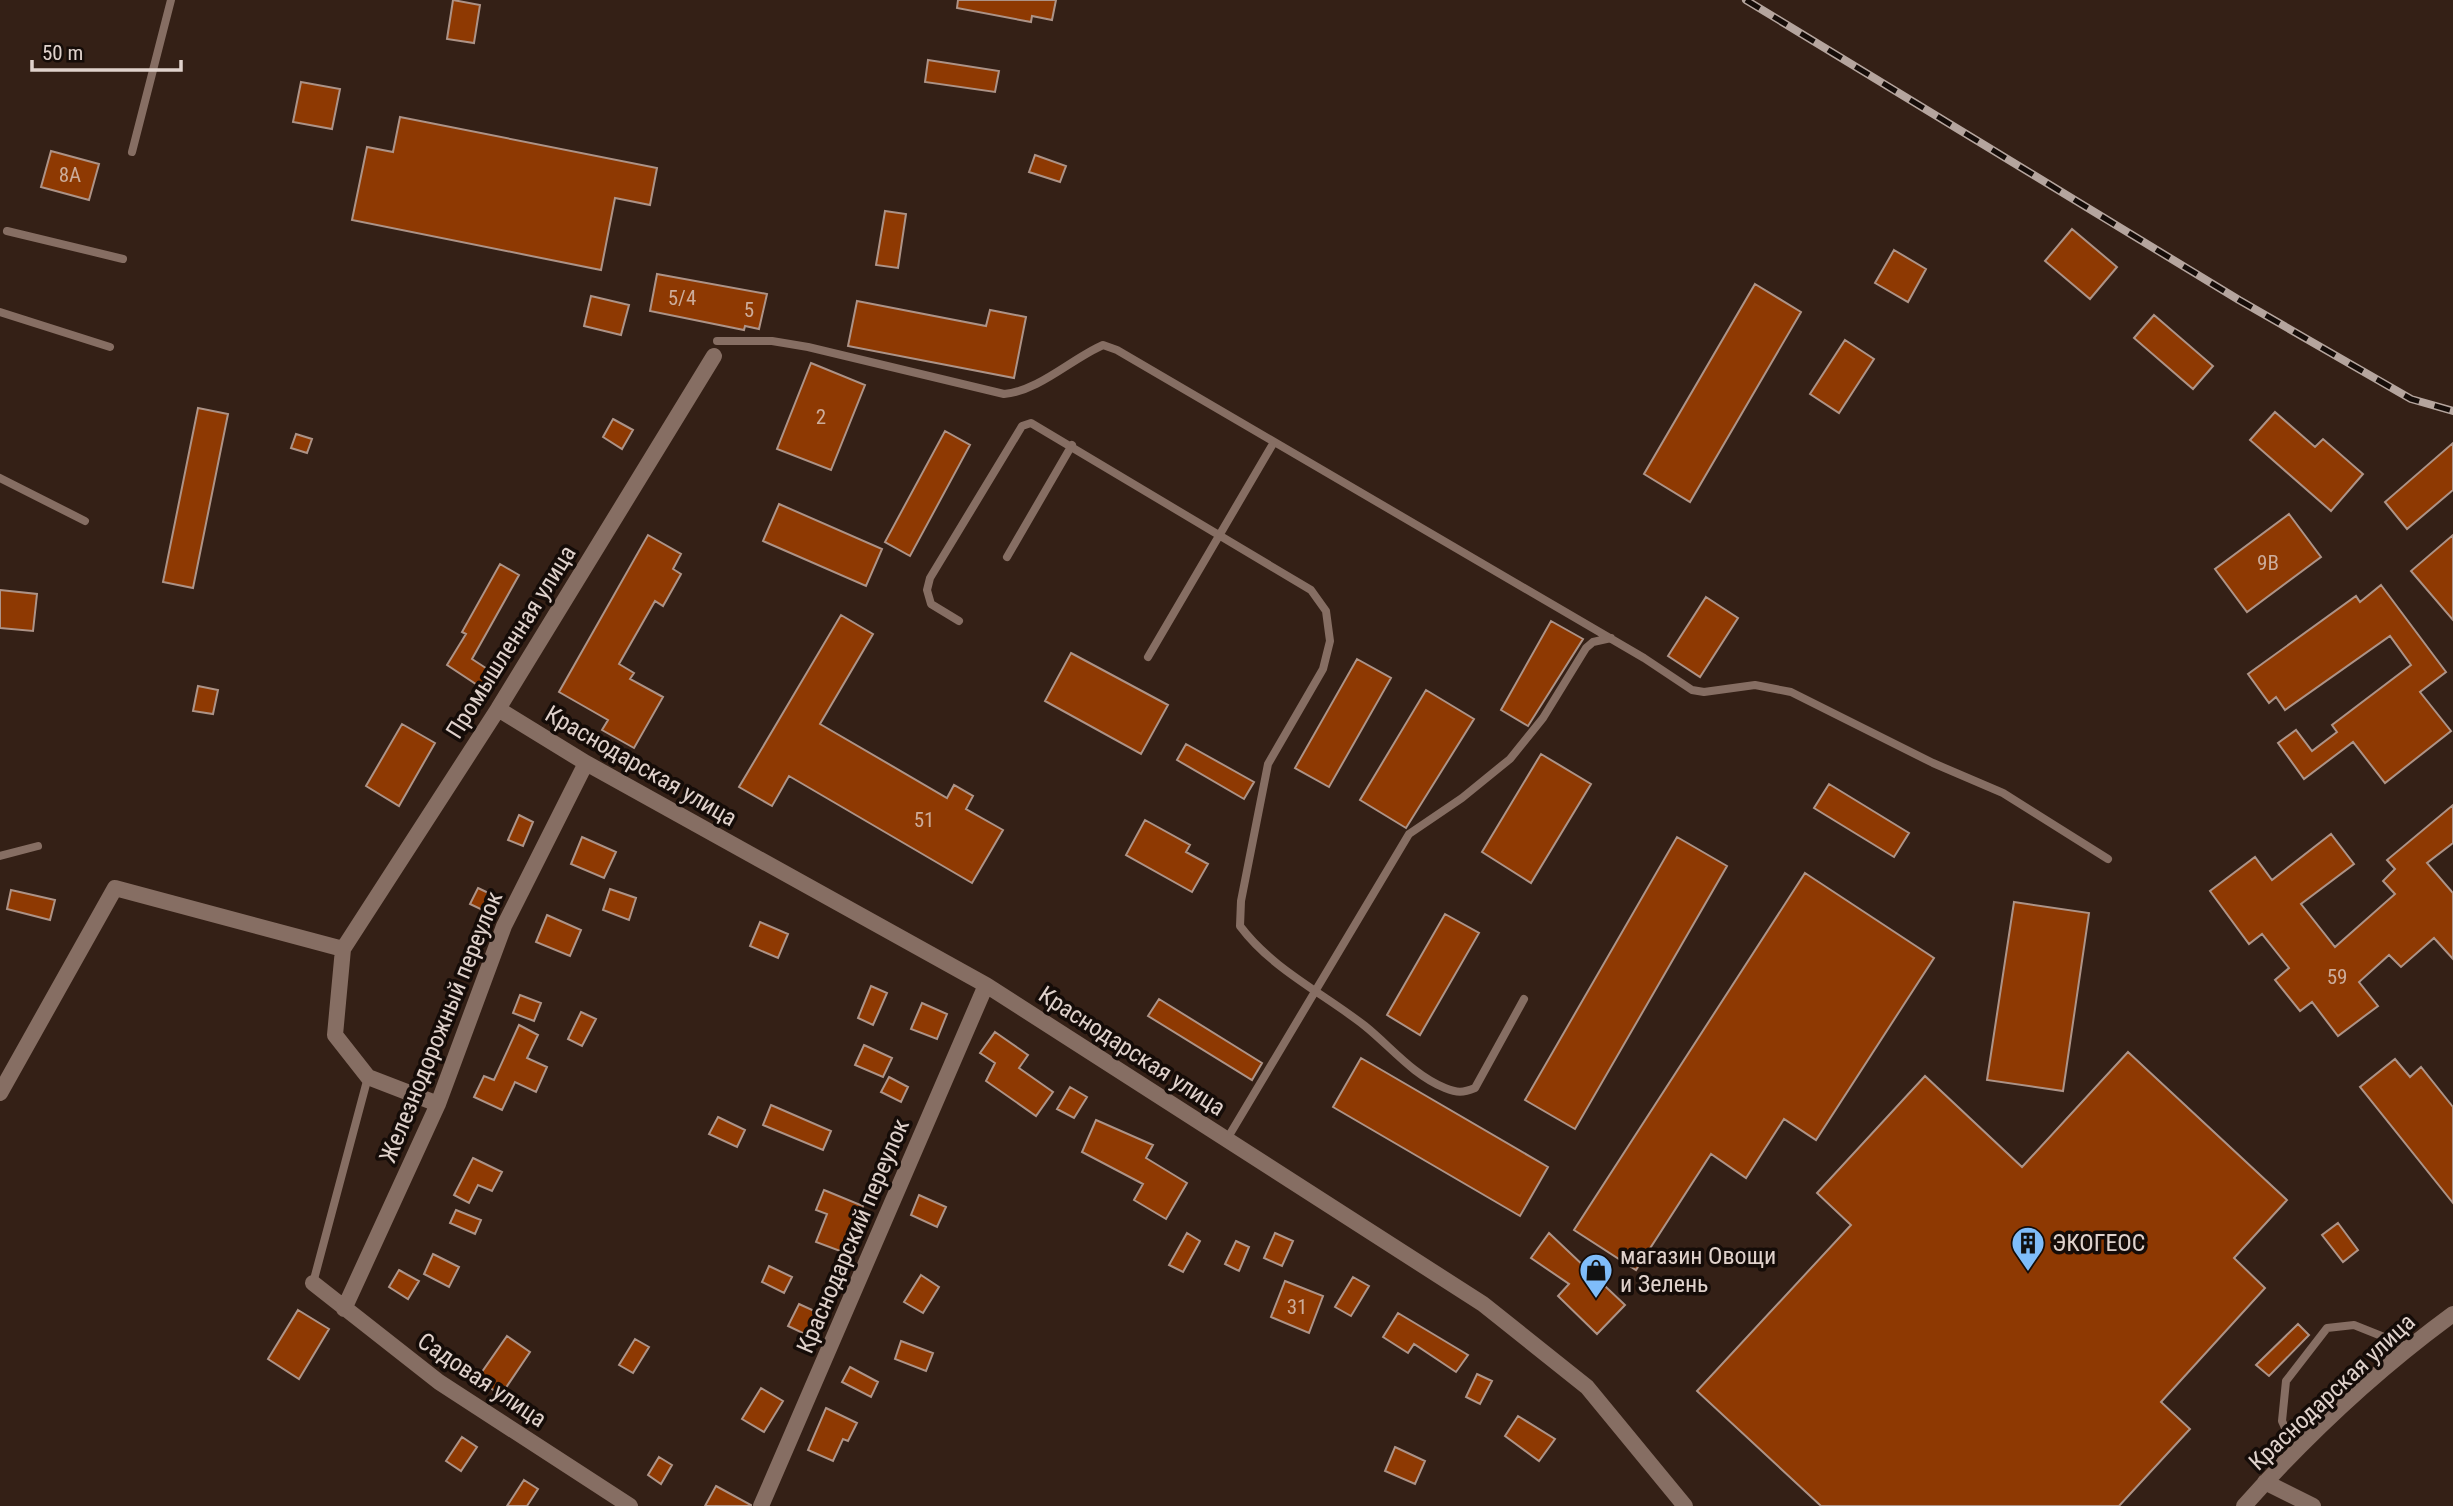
<svg xmlns="http://www.w3.org/2000/svg" width="2453" height="1506" viewBox="0 0 2453 1506" font-family="'Roboto Condensed',sans-serif">
<rect width="100%" height="100%" fill="#342016"/>
<path fill="#8e3902" stroke="#ad9387" stroke-width="2" d="M453 0 480 5 474 43 447 39Z
M958 0H1056L1052 20 1032 16 1031 22 957 8Z
M928 60 999 71 995 92 925 82Z
M301 82 340 89 332 129 293 122Z
M400 117 657 168 650 205 615 198 601 270 352 220 367 147 393 152Z
M51 151 99 164 89 200 41 187Z
M1035 155 1066 166 1060 182 1029 172Z
M885 211 906 214 898 268 876 265Z
M2072 229 2117 267 2090 299 2045 261Z
M1894 250 1926 269 1908 302 1875 283Z
M657 274 767 294 759 329 745 326 744 330 650 311Z
M1755 284 1801 312 1690 502 1644 474Z
M591 296 629 305 621 335 584 326Z
M857 301 986 326 990 310 1026 317 1014 378 848 346Z
M2154 315 2213 366 2193 389 2134 338Z
M1845 340 1874 359 1839 413 1810 394Z
M811 363 865 385 831 470 777 449Z
M198 408 228 414 193 588 163 582Z
M2275 412 2315 447 2323 439 2363 474 2331 511 2250 440Z
M613 419 633 430 622 449 603 437Z
M945 431 970 445 910 556 885 542Z
M296 434 312 439 307 453 291 448Z
M2453 443V490L2407 529 2385 502Z
M779 504 882 549 866 586 763 541Z
M2289 514 2321 557 2247 612 2215 569Z
M648 535 681 554 673 569 681 574 663 606 655 601 619 664 634 673 630 679 663 697 634 748 602 730 608 720 559 692Z
M2453 535V620L2411 571Z
M500 564 519 575 472 659 495 674 485 690 447 665 466 634 462 632Z
M2381 585 2446 672 2420 692 2451 731 2385 783 2353 742 2304 779 2278 743 2296 730 2312 751 2337 732 2332 725 2411 665 2390 636 2285 710 2276 697 2269 703 2248 674 2356 596 2360 602Z
M0 590 37 594 33 631 0 628Z
M1706 597 1738 618 1700 677 1668 656Z
M841 615 873 634 820 724 947 798 954 785 973 796 966 809 1003 830 972 883 789 776 772 806 739 787Z
M1551 621 1583 639 1528 726 1501 710Z
M1071 653 1168 705 1141 754 1045 701Z
M1357 659 1391 678 1329 787 1295 768Z
M198 686 218 690 213 714 193 711Z
M1426 690 1474 719 1406 828 1360 800Z
M402 724 435 743 399 806 366 786Z
M1186 744 1254 782 1244 799 1177 760Z
M1541 754 1591 784 1531 883 1482 852Z
M1829 784 1909 833 1894 857 1814 808Z
M2453 805V843L2427 863 2453 893V959L2434 938 2401 967 2389 955 2359 982 2378 1006 2338 1036 2312 1002 2300 1011 2275 980 2289 968 2262 934 2249 944 2210 891 2255 857 2272 880 2331 834 2354 864 2301 904 2335 947 2395 894 2383 881 2395 869 2387 860Z
M519 815 533 822 523 846 508 840Z
M1145 820 1190 845 1186 852 1208 864 1192 892 1126 855Z
M582 837 616 852 604 878 571 864Z
M1677 837 1727 866 1575 1129 1525 1100Z
M1805 873 1934 958 1816 1140 1784 1119 1746 1178 1711 1154 1636 1270 1574 1230Z
M478 888 501 899 493 915 470 904Z
M610 889 636 898 629 920 603 910Z
M11 890 55 900 50 920 7 909Z
M2014 902 2089 913 2063 1091 1987 1080Z
M1445 914 1479 933 1420 1035 1387 1015Z
M547 915 581 930 570 956 536 942Z
M760 922 788 934 778 958 750 946Z
M871 986 887 993 873 1025 858 1018Z
M520 995 541 1003 534 1021 513 1013Z
M1159 999 1262 1063 1252 1080 1148 1016Z
M922 1003 947 1014 937 1039 911 1029Z
M581 1012 596 1019 582 1046 568 1039Z
M519 1025 538 1035 527 1058 547 1067 536 1092 515 1082 502 1110 474 1097 484 1076 494 1080Z
M995 1032 1028 1055 1019 1068 1053 1092 1036 1116 986 1081 995 1063 980 1053Z
M864 1045 892 1058 883 1077 855 1065Z
M2128 1052 2287 1200 2234 1258 2265 1288 2161 1402 2190 1429 2119 1506H1821L1697 1391 1851 1225 1817 1193 1925 1076 2022 1167Z
M1361 1058 1548 1167 1520 1216 1333 1107Z
M2395 1059 2410 1077 2421 1067 2453 1107V1203L2360 1087Z
M889 1077 908 1087 901 1102 881 1092Z
M1070 1087 1087 1097 1074 1118 1057 1109Z
M771 1105 831 1131 823 1150 763 1125Z
M718 1117 745 1130 737 1147 709 1134Z
M1096 1120 1153 1145 1146 1158 1187 1183 1166 1219 1134 1200 1143 1184 1082 1152Z
M473 1158 502 1172 492 1191 478 1185 469 1203 454 1195Z
M824 1190 863 1206 848 1254 816 1242 827 1214 816 1210Z
M919 1195 946 1207 937 1227 911 1215Z
M456 1210 481 1220 475 1234 450 1223Z
M2338 1223 2358 1250 2343 1262 2322 1235Z
M1187 1233 1200 1241 1183 1272 1169 1265Z
M1275 1233 1293 1241 1282 1266 1264 1258Z
M1549 1233 1625 1305 1597 1334 1558 1296 1569 1284 1531 1258Z
M1236 1241 1249 1247 1239 1271 1225 1264Z
M433 1254 459 1267 449 1287 424 1274Z
M769 1266 792 1277 784 1293 762 1282Z
M399 1270 419 1281 408 1299 389 1287Z
M921 1275 939 1287 923 1313 904 1302Z
M1353 1277 1369 1286 1351 1316 1335 1307Z
M1285 1281 1323 1296 1309 1333 1271 1317Z
M799 1304 821 1314 811 1337 788 1326Z
M298 1310 329 1329 299 1379 268 1359Z
M1398 1313 1468 1355 1456 1372 1414 1344 1408 1353 1383 1337Z
M2298 1324 2309 1335 2269 1376 2256 1365Z
M507 1336 530 1352 501 1395 477 1379Z
M635 1339 649 1347 633 1373 619 1365Z
M901 1341 933 1353 926 1371 895 1359Z
M850 1367 878 1382 871 1397 842 1382Z
M1477 1374 1492 1381 1480 1404 1466 1397Z
M761 1388 783 1401 764 1432 742 1419Z
M826 1408 857 1423 848 1441 843 1439 833 1461 808 1450Z
M1518 1416 1555 1439 1539 1461 1505 1436Z
M462 1437 477 1447 461 1471 446 1461Z
M1395 1447 1425 1461 1415 1484 1385 1471Z
M659 1457 672 1465 661 1484 648 1475Z
M524 1480 538 1489 527 1506H507Z
M716 1486 751 1505V1506H705Z"/>
<g fill="none" stroke-linecap="round" stroke-linejoin="round">
<path stroke="#866e63" stroke-width="8" d="M132 152 171 0
M7 231 123 259
M0 312 110 347
M717 341H772L808 347 1004 394C1039 391 1071 359 1103 345L1117 350 1644 658 1692 690 1704 692 1755 685 1791 692 1933 763 2003 793 2108 859
M0 478 85 521
M1007 557 1072 445
M959 621 931 604 927 590 930 578 1022 426 1031 423 1311 590 1326 611 1330 641 1323 669 1268 764 1241 901 1240 926C1272 969 1323 993 1365 1026 1391 1047 1413 1075 1445 1088 1457 1093 1463 1093 1475 1088L1524 999
M1148 657 1274 442
M0 856 38 846
M1227 1139 1409 834 1462 798 1510 759 1543 718 1586 648 1593 642 1611 638
M313 1283 368 1077
M2296 1452 2282 1421 2286 1381 2327 1328 2354 1325 2409 1347"/>
<path stroke="#866e63" stroke-width="16" d="M498 709 586 763 986 985 1483 1304 1587 1387 1685 1506
M343 949 498 709 714 356
M0 1093 115 888 343 949 335 1035 368 1077 438 1104
M313 1283 439 1382 630 1506
M344 1309 438 1104 504 926 586 763
M2265 1482 2313 1506
M761 1506 986 985
M2244 1506C2306 1436 2378 1369 2453 1314"/>
<defs>
<path id="rail" d="M1746 0 2239 300 2411 399 2453 411"/>
</defs>
<use href="#rail" stroke="#b5a59e" stroke-width="8"/>
<use href="#rail" stroke="#150c08" stroke-width="5" stroke-dasharray="16" stroke-linecap="butt"/>
</g>
<defs>
<symbol id="building-pin" viewBox="-11 -11 22 30"><path d="M0 17L-7.5 6A9.5 9.5 0 1 1 7.5 6Z" fill="#7fbdfa" stroke="#150c08"/><path d="M-4-6H4V6H1V3H-1V6H-4ZM-2.5-4.3h1.7v1.8h-1.7ZM.8-4.3h1.7v1.8H.8ZM-2.5-1h1.7V.8h-1.7ZM.8-1h1.7V.8H.8Z" fill="#111"/></symbol>
<symbol id="shop-pin" viewBox="-11 -11 22 30"><path d="M0 17L-7.5 6A9.5 9.5 0 1 1 7.5 6Z" fill="#7fbdfa" stroke="#150c08"/><path d="M-5-2.5h2.3a2.7 3.5 0 0 1 5.4 0H5L5.5 6h-11ZM-1.5-2.5h3a1.5 2.3 0 0 0-3 0Z" fill="#111"/></symbol>
</defs>
<g fill-rule="evenodd">
<use href="#building-pin" x="2009" y="1224" width="38" height="52"/>
<use href="#shop-pin" x="1577" y="1251" width="38" height="52"/>
</g>
<g text-anchor="middle" stroke-width="7" stroke-linejoin="round" paint-order="stroke">
<g font-size="21" fill="#ccac9a">
<text x="70" y="182">8А</text>
<text x="682" y="305">5/4</text>
<text x="749" y="317">5</text>
<text x="821" y="424">2</text>
<text x="2268" y="570">9В</text>
<text x="924" y="827">51</text>
<text x="2337" y="984">59</text>
<text x="1297" y="1314">31</text>
</g>
<g font-size="24" fill="#e0d2cc" stroke="#150c08">
<text transform="translate(511 642) rotate(-58)" y="8">Промышленная улица</text>
<text transform="translate(641 766) rotate(30)" y="8">Краснодарская улица</text>
<text transform="translate(441 1027) rotate(-68)" y="8">Железнодорожный переулок</text>
<text transform="translate(1132 1051) rotate(33)" y="8">Краснодарская улица</text>
<text transform="translate(853 1236) rotate(-67)" y="8">Краснодарский переулок</text>
<text transform="translate(482 1380) rotate(34)" y="8">Садовая улица</text>
<text transform="translate(2332 1392) rotate(-43)" y="8">Краснодарская улица</text>
</g>
<g font-size="24" fill="#e0d2cc" stroke="#150c08" text-anchor="start">
<text x="2052" y="1251">ЭКОГЕОС</text>
<text x="1620" y="1264">магазин Овощи<tspan x="1620" dy="28">и Зелень</tspan></text>
</g>
</g>
<path d="M32 60v10h149v-10" fill="none" stroke="#e0d2cc" stroke-width="3.5"/>
<text x="42" y="60" font-size="21" fill="#e0d2cc" stroke="#150c08" stroke-width="5" paint-order="stroke">50 m</text>
</svg>
